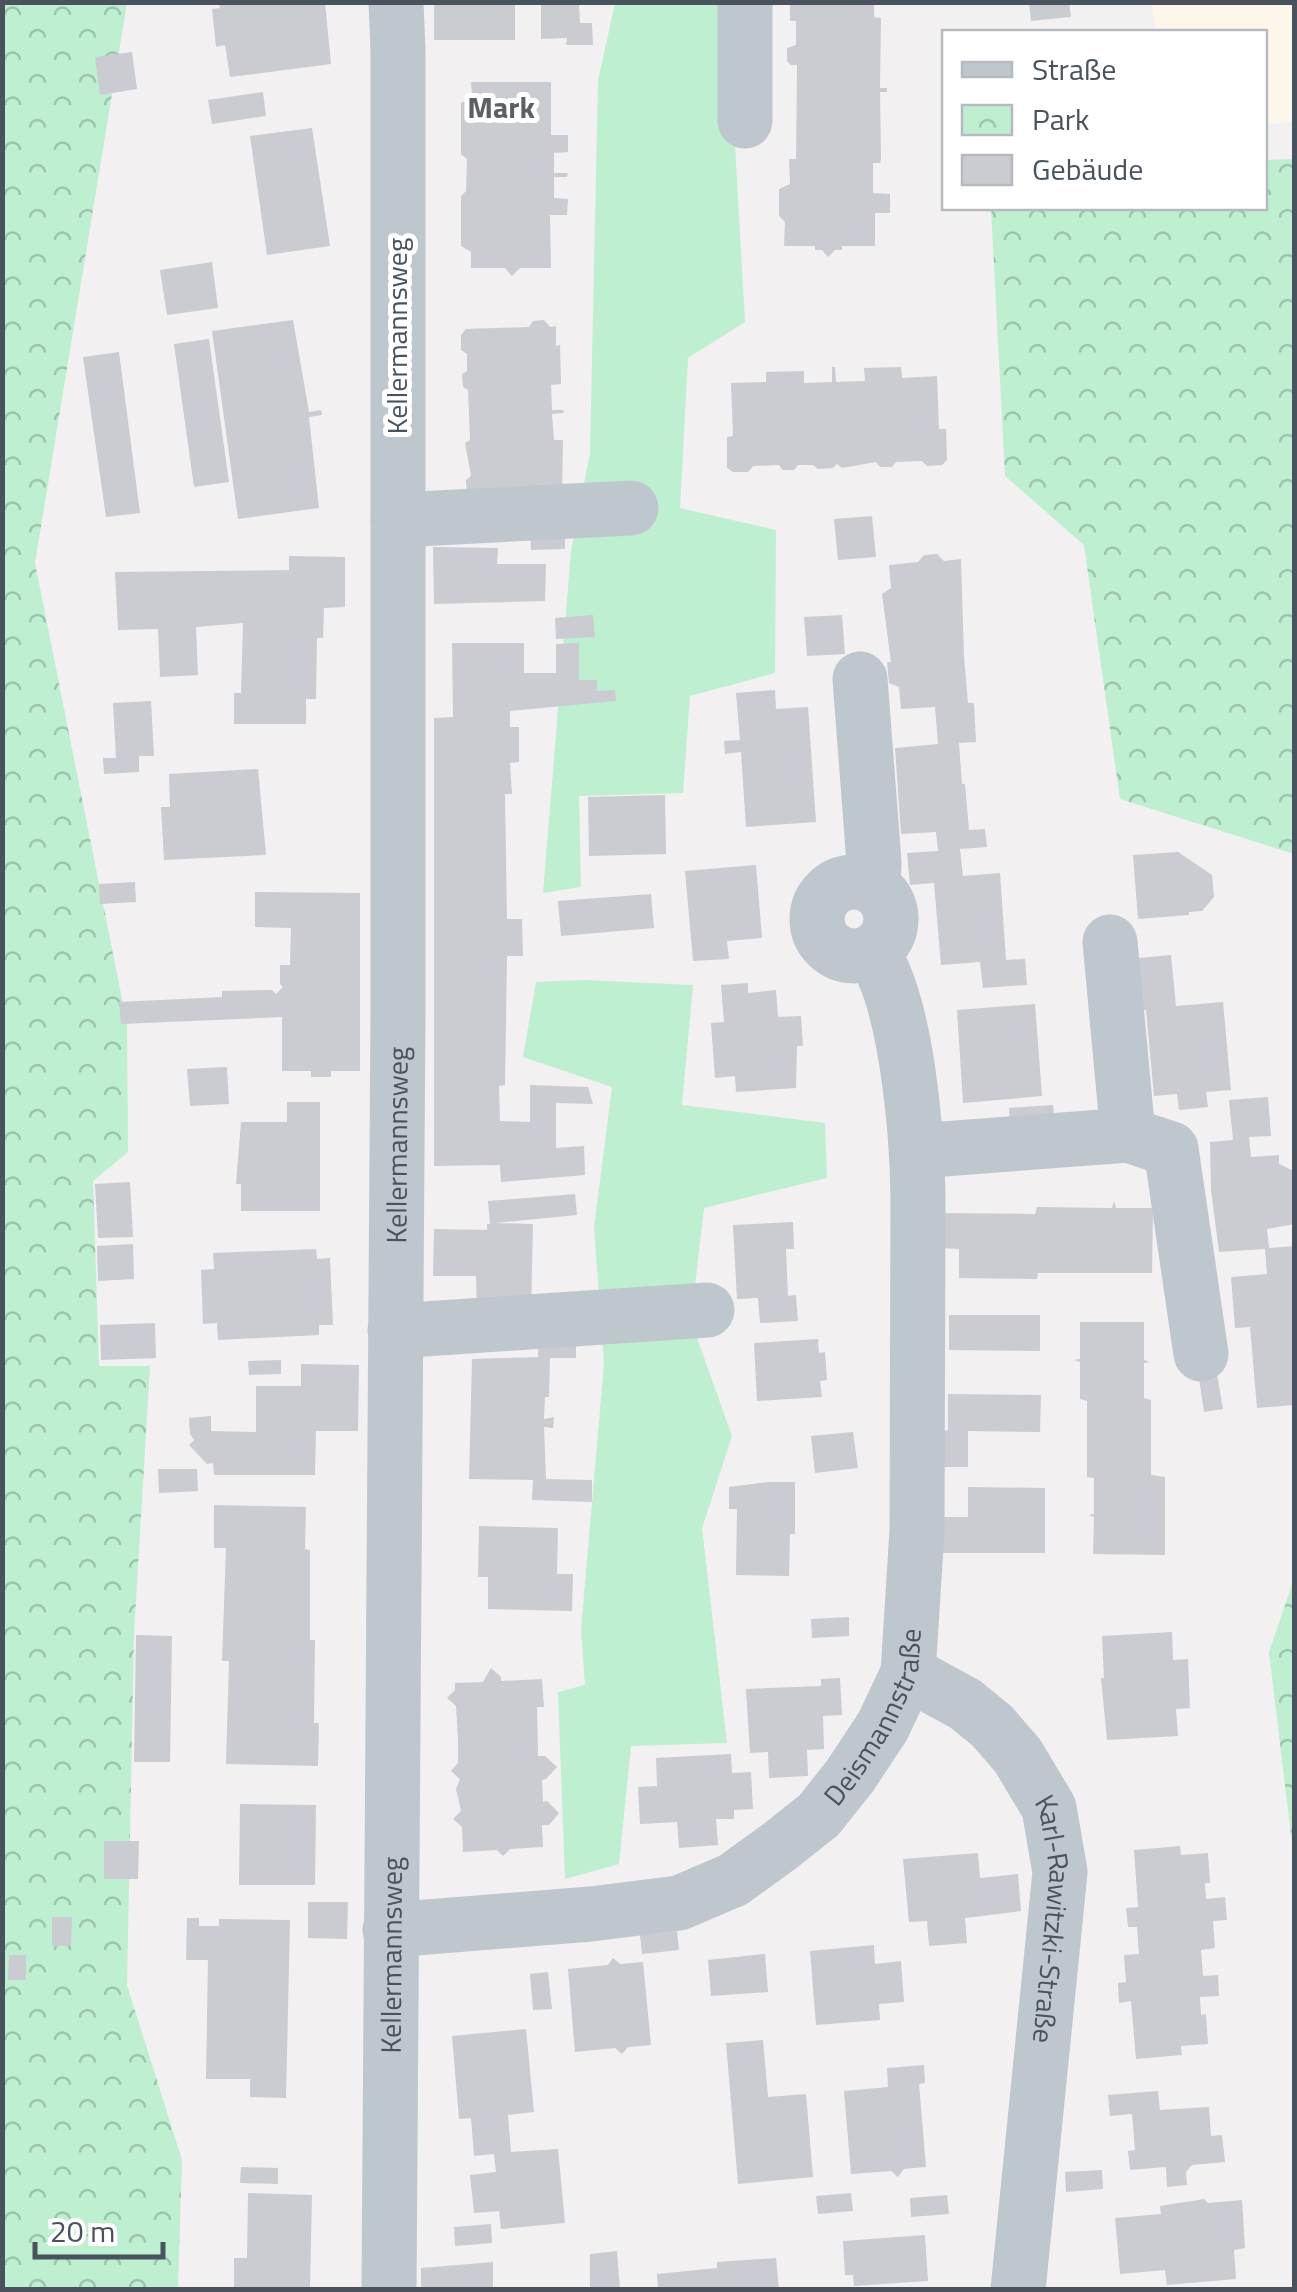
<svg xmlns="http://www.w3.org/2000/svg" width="1297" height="2292" viewBox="0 0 1297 2292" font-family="'Titillium Web',sans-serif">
<defs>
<pattern id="park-crowns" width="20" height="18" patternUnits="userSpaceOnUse" patternTransform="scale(2.5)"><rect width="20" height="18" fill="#bfefd1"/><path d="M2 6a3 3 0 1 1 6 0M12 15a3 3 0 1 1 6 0" fill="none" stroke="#9dc4ad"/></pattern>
</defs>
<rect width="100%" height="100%" fill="#f2f0f0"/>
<path fill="#fcf7ea" d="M1152 3H1294V121L1265 125 1264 32H1156Z"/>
<path fill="#bfefd1" d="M615 3H727L745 322 688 358 680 508 776 530 775 673 690 696 683 793 579 796 581 887 543 893 571 551 590 453 598 81Z
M585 980 693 985 682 1105 825 1123 827 1178 704 1208 691 1321 732 1436 702 1528 727 1743 631 1746 619 1864 565 1879 558 1692 585 1685 581 1630 604 1364 594 1227 612 1087 523 1057 536 982Z"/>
<path fill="url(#park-crowns)" d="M3 3H127L35 563 127 1024 128 1152 93 1181 99 1366H150L134 1634 127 1985 182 2160 178 2289 3 2290Z
M1294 159V854L1120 799 1084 545 1005 476 991 208H1264L1265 160Z
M1294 1579V1860L1269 1652Z"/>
<path fill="#caccd2" d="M219 2H325L331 64 230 77 225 45 216 47 212 9 220 8Z
M434 2H515V40H434Z
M541 2H579L580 23H592L593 45H566L567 38 541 39Z
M790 2H874V17L881 18 880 88H887V92H880L881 158 880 163H873V193L890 194V213H875V246H842V250H835L828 257 822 250H815V246H784L785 222 779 216V189L790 184 789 159H796L797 65H791L787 61V48L796 45V21H790Z
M1029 2H1069L1071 17 1031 21Z
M132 52 137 89 100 95 95 57Z
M471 82H551V135H568V152L554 153V173H568L567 177H554V198L568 199 567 215H550L551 268H520L512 276 505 268H471V252L461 246V196L466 191 467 159 461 154V103L472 97Z
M263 92 266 116 212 124 208 100Z
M312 128 330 246 267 255 250 136Z
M212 262 218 308 167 315 160 270Z
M293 320 309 412 321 410 322 415 309 417 319 508 238 519 212 331Z
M544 320 550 327 556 326V346L560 345 561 384 551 385 552 410H563L564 413 552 414 554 440H563L562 497 467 496 466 480 471 476 465 443 470 440 468 390 463 387 462 374 467 371V354L461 350V335L466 329 529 327 533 321Z
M209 339 229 482 194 487 174 344Z
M119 352 140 513 106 517 83 357Z
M832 367H835L836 382 865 381 864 368 901 367 902 378 937 376 939 429H946L947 460 942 465 927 466 922 461 896 462 892 467H880L876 462 842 468 837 464 833 468 818 469 813 465H798L794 470H782L779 465 753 466 748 472H733L727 468V437L733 436 731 383 766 382V372L804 371V383L832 382Z
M872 516 876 557 838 560 834 519Z
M565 528V549L531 550 530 529Z
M433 547 498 548 497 564H546L545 601 434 604Z
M937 554 944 561 961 559 964 656 968 703H974L976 742 959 743 962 784H965L969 830 985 829 987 847 960 849 963 876 1000 873 1006 960 1025 959 1027 985 983 988 980 962 941 965 934 883 910 885 907 853 938 851 936 832 901 834 895 748 938 744 935 707 901 709 899 687 889 683 887 662H891L882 594 891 588 889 565 918 562 924 555Z
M289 556 345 557V607L324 608 323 638H317L316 699H306V724H234V693H241L243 623 196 627 198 675 160 677 158 629 118 630 115 572 289 570Z
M593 615 595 637 556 639 555 618Z
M842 615 845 654 807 656 804 617Z
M452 643H524V673H556V644L579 643V680H597V691L615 690 616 701 510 711V727H519V762L510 763 512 794H505L507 919H522L523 956H507L505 1085 499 1086 500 1121 530 1122V1085L588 1087 593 1104 556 1103V1148L584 1146 585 1175 501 1182 500 1165 434 1166V718L453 717Z
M775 690 776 709 808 707 816 822 746 827 741 752 725 754 724 741 740 740 736 693Z
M151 701 154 756H139V772L104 774 103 758H116L113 703Z
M258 769 266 855 164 860 161 807H170L169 774Z
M665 795 666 854 589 856 588 797Z
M1178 852 1212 875 1214 897 1202 911 1189 912V915L1138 919 1133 855Z
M756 865 762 938 727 941 729 959 693 961 685 871Z
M135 882 136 902 100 904 99 884Z
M255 892 360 893V1071H331V1077H311V1071H282V1017L121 1024 119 1002 222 997V991L272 990 276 994 283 987 280 984V965H290L291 928 255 927Z
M651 894 654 928 561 936 558 901Z
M1171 955 1176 1006 1223 1002 1231 1090 1206 1092 1208 1107 1179 1110 1177 1094 1154 1096 1146 1010 1133 1012 1128 959Z
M748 983V993L776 990 778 1017 801 1016 803 1046H797L796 1088 736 1092 735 1076 715 1078 711 1023 724 1022 721 985Z
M1035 1004 1042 1096 963 1103 957 1010Z
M227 1067 229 1104 190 1106 187 1069Z
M1268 1097 1271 1136 1249 1137 1251 1157 1279 1155V1164L1294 1171V1224L1267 1229 1269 1248 1294 1246V1405L1257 1408 1250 1327 1235 1328 1231 1277 1267 1274 1265 1249 1219 1252 1211 1190 1210 1142 1233 1140 1229 1100Z
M287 1102H320V1211H241V1184H236L241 1122H287Z
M1053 1105 1055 1124 1010 1127 1009 1108Z
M130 1182 133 1237 98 1238 95 1184Z
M575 1194 577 1215 495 1223 533 1224 531 1314 477 1313 476 1276H433L434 1229 487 1230V1224H490L488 1201Z
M1114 1201 1116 1208H1153L1152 1273H1038L1037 1279 959 1278V1249L942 1248V1213L1035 1214 1037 1207 1112 1208Z
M793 1222 794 1249H786L788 1296 796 1295 798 1321 760 1323 758 1298 737 1299 733 1225Z
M133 1244 134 1279 98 1281 97 1246Z
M316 1249 317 1259 330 1258 333 1325H319V1335L218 1340 217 1323 203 1324 201 1270 214 1269 213 1253Z
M949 1315H1040V1351L949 1350Z
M1080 1322H1144V1360L1150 1362 1144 1363V1398L1151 1400V1475L1165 1477V1555L1093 1554 1094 1517 1088 1515 1094 1514V1478L1087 1477V1401L1080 1399V1362L1074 1360 1080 1359Z
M155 1323 156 1358 101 1360 100 1325Z
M576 1336V1358H550L549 1397H545L544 1419 554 1417 553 1428 544 1427 546 1479 592 1480V1502L532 1500 533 1480 469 1479 472 1359 538 1357 539 1338Z
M818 1339 819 1353 825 1352 827 1380 820 1381 822 1397 757 1401 754 1343Z
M281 1360V1374L249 1375 248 1361Z
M301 1364 359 1365 358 1431H316L315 1475H214L213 1463 207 1464 189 1445 194 1440 190 1434 189 1418 211 1416V1431L256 1432V1386H301Z
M1217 1374 1223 1409 1204 1412 1199 1378Z
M948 1394 1041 1395 1040 1432 968 1431V1467H942V1431L948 1430Z
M853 1432 858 1468 815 1473 811 1436Z
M158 1469H197L198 1491 159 1493Z
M768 1482H795V1534H790L789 1576 736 1575 737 1509H729V1487Z
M968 1487 1045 1488V1553H942V1517H968Z
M214 1505 306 1507 305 1549 310 1550V1640H315L314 1723H319L318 1766 226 1764 229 1661H222L226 1548H214Z
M479 1526 558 1528 557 1574H573L572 1611 488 1609V1577H478Z
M849 1617V1636L812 1638 811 1619Z
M1172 1632 1173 1660 1188 1659 1190 1708 1176 1709 1178 1736 1107 1740 1101 1678H1104L1102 1636Z
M136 1635 172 1636 170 1762H134Z
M491 1668 501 1677V1681L542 1679 544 1707H537L538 1756H545L557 1767 546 1779 542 1780 543 1802 547 1801 559 1813 549 1825H542L543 1847 510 1849 503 1856 497 1850 463 1852 462 1827 453 1819 461 1811 456 1789 460 1779 451 1771 458 1763V1740L456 1706 447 1698 455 1690V1683L483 1682Z
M840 1678 842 1715 823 1716 824 1749 807 1750 808 1776 769 1778 768 1752 750 1753 746 1689 821 1686V1679Z
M731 1754 732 1773 751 1772 753 1809 734 1810V1819H716L718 1845 679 1848 677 1822 640 1824 638 1787 657 1786 656 1758Z
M240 1804 316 1805 315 1885H239Z
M104 1841H139L138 1879H104Z
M1180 1846 1181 1855 1208 1853 1210 1883H1205L1206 1899 1225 1897 1227 1920 1213 1921 1215 1948 1201 1950 1203 1976 1218 1975 1219 1996 1200 1997 1201 2015 1206 2014 1208 2044 1181 2046 1182 2055 1136 2059 1131 2001 1119 2003 1118 1983 1126 1982 1124 1955 1139 1954 1137 1927H1128L1126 1908 1138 1907 1134 1850Z
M978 1853 980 1878 1018 1874 1021 1911 965 1918 967 1943 929 1946 927 1921 909 1922 903 1859Z
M308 1902H348L347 1939 308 1938Z
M52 1917H72L71 1946H52Z
M187 1918H199V1926H219V1919L290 1920 286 2098 250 2097V2079H206L208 1960H186Z
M677 1931 679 1950 642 1954 640 1935Z
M874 1945 875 1964 901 1961 904 2002 879 2004 880 2020 816 2025 810 1951Z
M765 1954 768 1992 711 1996 708 1960Z
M9 1955H26V1980H8Z
M613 1958 620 1964 643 1962 651 2045 628 2047 622 2054 615 2048 575 2052 568 1969 608 1965Z
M548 1972 552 2009 533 2010 530 1974Z
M526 2029 534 2112 508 2115 511 2152 558 2149 565 2223 501 2229 499 2211 474 2213 470 2175 496 2172 494 2154 474 2156 471 2118 459 2119 452 2036Z
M763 2040 768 2097 806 2094 813 2177 738 2184 726 2043Z
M924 2065 925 2083 919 2084 926 2167 904 2169 898 2177 891 2171 851 2174 844 2091 888 2087 887 2068Z
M1158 2091 1160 2110 1209 2107 1211 2136 1222 2135 1225 2162 1192 2165 1186 2172 1187 2185 1167 2187 1166 2167 1130 2170 1128 2151 1135 2150 1132 2114 1110 2116 1108 2095Z
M241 2167 278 2168V2184L240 2183Z
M1102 2170 1103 2189 1066 2192 1065 2172Z
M248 2193 312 2195 310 2290H234V2258H247Z
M851 2193 853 2211 818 2214 816 2196Z
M947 2195 949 2214 911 2217 910 2198Z
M1204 2199 1208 2203 1242 2200 1245 2248 1234 2250 1236 2279 1167 2285 1165 2270 1120 2274 1115 2218 1161 2214 1160 2206Z
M491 2224 492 2243 455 2246 454 2227Z
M925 2235 928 2281 854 2286 853 2275H845L843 2241Z
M617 2251 620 2290H590V2254Z
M776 2258 779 2290H658L657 2274 717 2268V2262Z
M493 2262V2290H421V2268Z"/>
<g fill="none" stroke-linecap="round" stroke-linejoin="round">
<g stroke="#bec7ce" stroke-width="55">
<path d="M745 2V121"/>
<path d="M398 520 631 508"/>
<path d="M860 679 874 862 873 887"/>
<circle cx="854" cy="919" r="37"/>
<path d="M1110 942 1128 1135"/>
<path d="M917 1151 1128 1135 1171 1149 1201 1354"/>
<path d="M395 1331 707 1310"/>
<path id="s1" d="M908 1673 965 1704 992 1726 1018 1756 1049 1808 1060 1872 1018 2290"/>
<path id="s2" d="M390 1930 591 1914 679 1903 733 1880 780 1846 819 1815 850 1776 883 1726 908 1673 917 1531 918 1196C917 1133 907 1003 872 952"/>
<path id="s3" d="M389 2290 398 1011V51L396 2"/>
</g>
</g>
<g text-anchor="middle" stroke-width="10" stroke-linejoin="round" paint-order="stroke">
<g font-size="28" fill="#48535d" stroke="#fff">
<text transform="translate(397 336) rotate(-90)" y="10">Kellermannsweg</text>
<text dy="10" stroke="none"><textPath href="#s3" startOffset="1145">Kellermannsweg</textPath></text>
<text dy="10" stroke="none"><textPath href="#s2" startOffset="572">Deismannstraße</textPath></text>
<text dy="10" stroke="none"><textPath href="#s1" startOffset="312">Karl-Rawitzki-Straße</textPath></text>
<text dy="10" stroke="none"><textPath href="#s3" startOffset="335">Kellermannsweg</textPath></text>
</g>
<g font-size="30" font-weight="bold" fill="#5c6065" stroke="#fff">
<text x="501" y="118">Mark</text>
</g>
</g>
<rect width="1297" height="2292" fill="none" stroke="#48535d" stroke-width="10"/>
<rect x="942" y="30" width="325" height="180" fill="#ffffff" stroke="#b6babe" stroke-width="2.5"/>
<rect x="962" y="62" width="50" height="15" fill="#bec7ce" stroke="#b6babe" stroke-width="2.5"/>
<text x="1032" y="80" font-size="30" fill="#48535d">Straße</text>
<rect x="962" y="105" width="50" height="30" fill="url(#park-crowns)" stroke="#b6babe" stroke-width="2.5"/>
<text x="1032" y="130" font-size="30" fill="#48535d">Park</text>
<rect x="962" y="155" width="50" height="30" fill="#caccd2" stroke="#b6babe" stroke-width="2.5"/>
<text x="1032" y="180" font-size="30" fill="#48535d">Gebäude</text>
<path d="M35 2242v15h128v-15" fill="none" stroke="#48535d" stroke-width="5"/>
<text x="50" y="2242" font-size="30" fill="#48535d" stroke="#ffffff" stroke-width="8" paint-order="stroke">20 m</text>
</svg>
